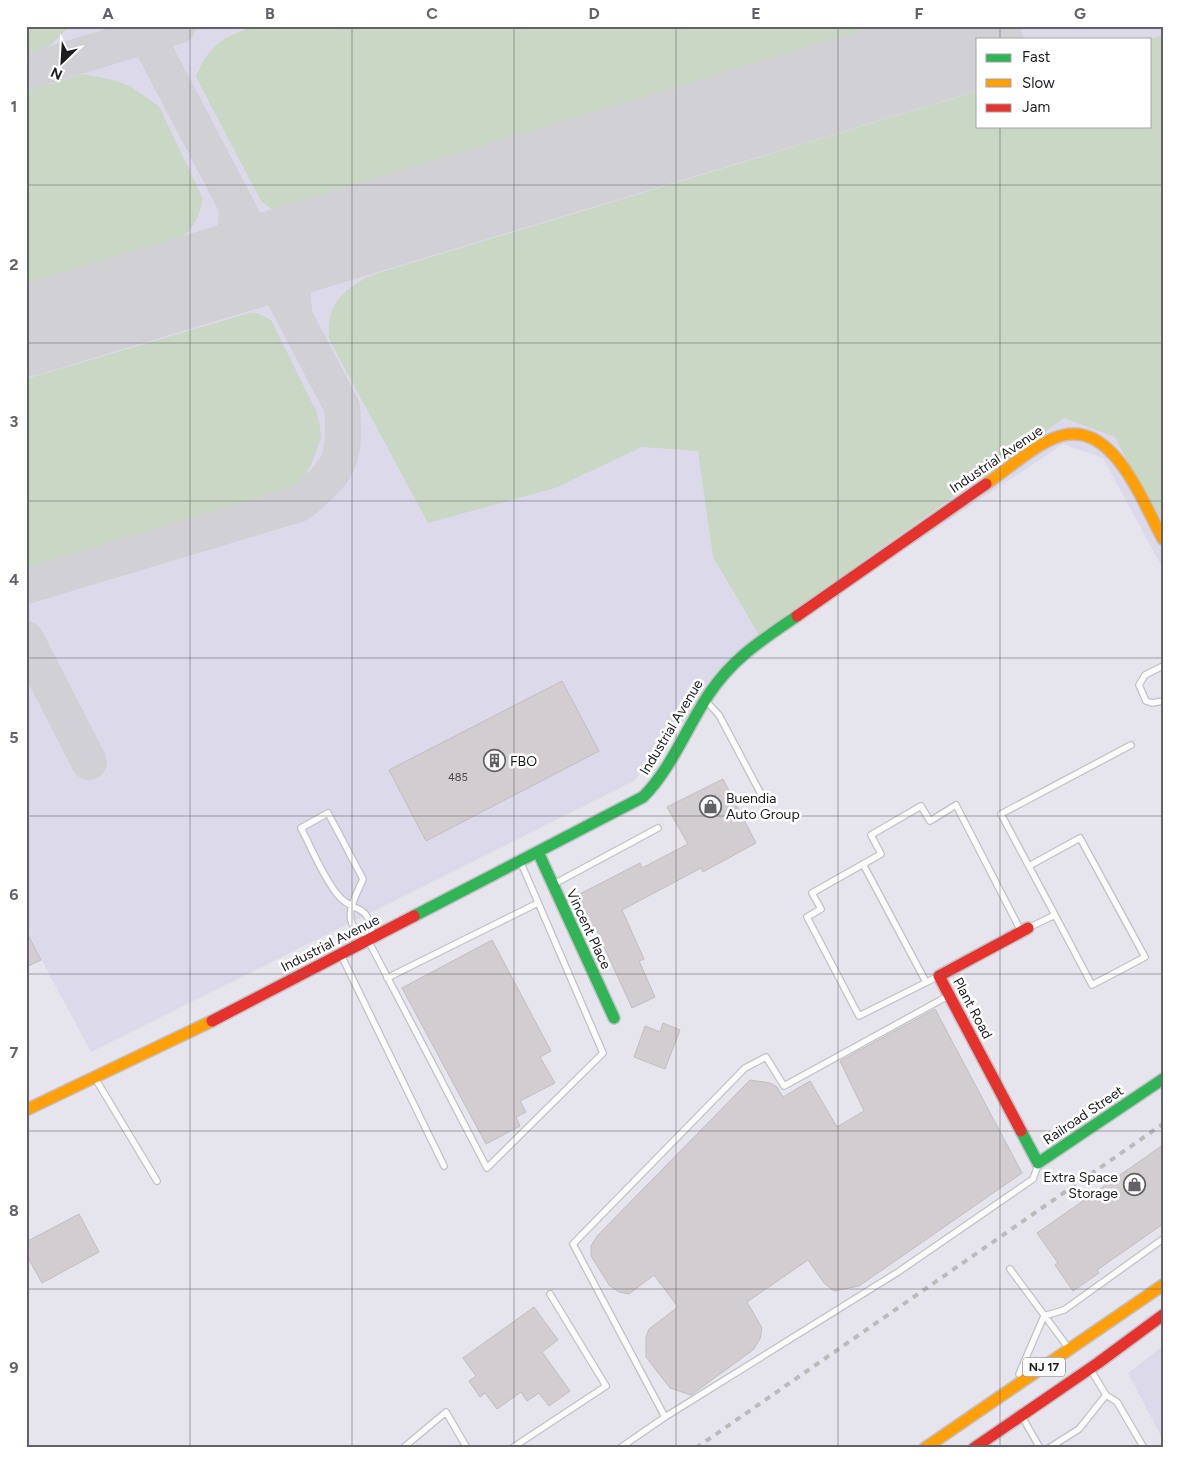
<svg xmlns="http://www.w3.org/2000/svg" width="1189" height="1474" viewBox="0 0 1189 1474" font-family="Figtree,sans-serif">
<rect width="100%" height="100%" fill="#e6e4ec"/>
<path fill="#dcdaea" fill-rule="evenodd" d="M26 26H1163V569L1103 458 1063 444 729 667 634 781 91 1052 26 931ZM978 39H1150V126H978Z
M1163 1346V1440L1128 1373Z"/>
<path fill="#cad7c5" d="M26 26H70L52 44 26 56Z
M256 26H884L283 209H271L261 201 196 77C209 44 223 37 256 26Z
M1163 35V531L1115 437 1064 418 759 635 713 557 698 451 642 447 555 488 428 523 329 339C326 305 342 289 372 275L978 91V126H1150V39Z
M83 74 114 80 130 86 159 106 203 199C199 217 194 229 179 240L26 284V91Z
M249 313H258L271 320 317 413 320 425 321 438 311 465 303 479 288 490 26 569V379Z"/>
<g fill="none" stroke-linecap="round" stroke-linejoin="round">
<path stroke="#d1d0d4" stroke-width="36" d="M26 72 178 26
M198 279C225 258 240 242 236 205
M295 317C289 283 295 263 323 241
M26 586 299 504C340 471 346 460 342 407L142 26
M26 639 89 762"/>
<path stroke="#d1d0d4" stroke-width="91" d="M26 331 978 43"/>
</g>
<path fill="#d2cdd0" stroke="#c1bdc0" d="M562 681 599 751 426 841 389 770Z
M723 779 756 843 703 872 701 868 622 910 644 959 639 961 655 997 632 1008 594 925 590 927 574 897 640 863 642 868 688 844 667 807Z
M26 931 41 960 26 967Z
M492 940 551 1051 540 1057 555 1083 520 1101 526 1112 516 1117 520 1126 486 1144 402 988Z
M935 1009 1022 1173 859 1286 834 1291 824 1283 808 1260 747 1302 762 1328 760 1339 753 1350 691 1395 670 1388 646 1357V1337L649 1329 678 1307 654 1275 629 1294 619 1292 609 1285 591 1256V1246L597 1236 750 1080 770 1083 777 1087 783 1097 810 1081 837 1127 864 1111 840 1061Z
M663 1023 680 1030 665 1069 634 1057 645 1026 660 1032Z
M1163 1145V1224L1097 1270 1099 1273 1073 1291 1055 1265 1058 1263 1037 1233Z
M79 1214 99 1252 42 1283 26 1254V1242Z
M534 1307 558 1340 542 1352 570 1391 549 1406 539 1393 527 1401 521 1392 497 1409 485 1393 480 1397 469 1381 476 1376 463 1358Z"/>
<g fill="none" stroke-linecap="round" stroke-linejoin="round">
<defs>
<path id="lane" d="M1163 666 1145 675 1139 685 1146 701 1152 703 1163 701
M706 701 719 715 761 794
M863 864 926 982
M1029 866 1080 838 1145 957 1092 985 1055 915
M554 884 658 828
M1030 927 1055 915 1001 814 1131 745
M370 937C366 934 360 932 356 929 342 916 358 892 363 879L328 813 301 828C312 849 322 875 337 894 353 915 369 900 372 936
M369 942 487 1168 603 1053 521 863
M341 955 444 1166
M937 977 859 1016 807 917 821 909 812 893 881 854 871 835 921 806 930 821 956 805 1021 931
M387 978 538 903
M948 996 784 1086 766 1057 745 1068 573 1244 665 1417 898 1272 1033 1179 1038 1165
M95 1078 157 1181
M1010 1269 1067 1346
M1044 1316 1064 1310 1163 1239
M1092 1372 1106 1395 1117 1402 1144 1448
M1019 1374 1044 1316
M1024 1420 1040 1448
M403 1448 446 1412 467 1448
M512 1448 606 1386 550 1294
M620 1448 665 1417
M1049 1448 1079 1429 1106 1395"/>
<path id="fast" d="M538 852 614 1018
M414 916 643 797C671 769 687 727 709 694 733 658 762 640 797 616
M1021 1131 1038 1163 1163 1079"/>
<path id="slow" d="M986 484C1005 471 1031 448 1052 439 1111 412 1141 500 1163 539
M26 1110 212 1021
M925 1448 1163 1285"/>
<path id="jam" d="M797 616 986 484
M212 1021 414 916
M1021 1131 939 976 1028 928
M974 1448 1098 1363 1163 1315"/>
</defs>
<use href="#lane" stroke="#c2c1c7" stroke-width="8"/>
<use href="#fast" stroke="#c2c1c7" stroke-width="14"/>
<use href="#slow" stroke="#c2c1c7" stroke-width="14"/>
<use href="#jam" stroke="#c2c1c7" stroke-width="14"/>
<use href="#lane" stroke="#fbfbfc" stroke-width="5.5"/>
<use href="#fast" stroke="#30b455" stroke-width="11"/>
<use href="#slow" stroke="#ff9f0a" stroke-width="11"/>
<use href="#jam" stroke="#e5322d" stroke-width="11"/>
<path stroke="#bcbbbc" stroke-width="4" stroke-dasharray="6 6" stroke-linecap="butt" d="M696 1448 1163 1124"/>
</g>
<path fill="none" stroke="#636167" stroke-width="1" stroke-opacity="0.55" d="M190 26V1448M352 26V1448M514 26V1448M676 26V1448M838 26V1448M1000 26V39M1000 126V1448M26 185H1163M26 343H1163M26 501H1163M26 658H1163M26 816H1163M26 974H1163M26 1131H1163M26 1289H1163"/>
<defs>
<symbol id="building-ring" viewBox="-11 -11 22 22"><circle r="9.5" fill="#fff" stroke="#636167" stroke-width="1.5"/><path d="M-4-6H4V6H1V3H-1V6H-4ZM-2.5-4.3h1.7v1.8h-1.7ZM.8-4.3h1.7v1.8H.8ZM-2.5-1h1.7V.8h-1.7ZM.8-1h1.7V.8H.8Z" fill="#636167"/></symbol>
<symbol id="shop-ring" viewBox="-11 -11 22 22"><circle r="9.5" fill="#fff" stroke="#636167" stroke-width="1.5"/><path d="M-5-2.5h2.3a2.7 3.5 0 0 1 5.4 0H5L5.5 6h-11ZM-1.5-2.5h3a1.5 2.3 0 0 0-3 0Z" fill="#636167"/></symbol>
</defs>
<g fill-rule="evenodd">
<use href="#building-ring" x="482" y="748" width="25" height="25"/>
<use href="#shop-ring" x="698" y="794" width="25" height="25"/>
<use href="#shop-ring" x="1122" y="1172" width="25" height="25"/>
</g>
<g text-anchor="middle" stroke-width="5" stroke-linejoin="round" paint-order="stroke">
<g font-size="11" fill="#4a484d">
<text x="458" y="781">485</text>
</g>
<rect fill="#fff" stroke="#605f63" stroke-width="1" x="1023" y="1357.5" width="42" height="19" rx="4"/>
<g font-size="12" font-weight="bold" fill="#1c1b20">
<text x="1044" y="1371">NJ 17</text>
</g>
<g font-size="14" fill="#1c1b20" stroke="#fff">
<text transform="translate(996 459) rotate(-34)" y="5">Industrial Avenue</text>
<text transform="translate(671 727) rotate(-59)" y="5">Industrial Avenue</text>
<text transform="translate(589 929) rotate(65)" y="5">Vincent Place</text>
<text transform="translate(330 943) rotate(-27)" y="5">Industrial Avenue</text>
<text transform="translate(973 1008) rotate(62)" y="5">Plant Road</text>
<text transform="translate(1083 1115) rotate(-34)" y="5">Railroad Street</text>
</g>
<g font-size="14" fill="#1c1b20" stroke="#fff" text-anchor="start">
<text x="510" y="766">FBO</text>
<text x="726" y="803">Buendia<tspan x="726" dy="16">Auto Group</tspan></text>
<text x="1118" y="1182" text-anchor="end">Extra Space<tspan x="1118" dy="16">Storage</tspan></text>
</g>
</g>
<rect width="1189" height="1474" fill="none" stroke="#ffffff" stroke-width="55"/>
<rect x="976" y="38" width="175" height="90" fill="#ffffff" stroke="#a4a4a6"/>
<rect x="986" y="54" width="25" height="8" fill="#30b455" stroke="#a4a4a6"/>
<text x="1022" y="62" font-size="15" fill="#1c1b20">Fast</text>
<rect x="986" y="79" width="25" height="8" fill="#ff9f0a" stroke="#a4a4a6"/>
<text x="1022" y="88" font-size="15" fill="#1c1b20">Slow</text>
<rect x="986" y="104" width="25" height="8" fill="#e5322d" stroke="#a4a4a6"/>
<text x="1022" y="112" font-size="15" fill="#1c1b20">Jam</text>
<g transform="translate(62 62) rotate(205)" stroke="#ffffff" stroke-width="4" paint-order="stroke">
<path d="M0-4L9 19L0 12L-9 19Z" fill="#1c1b20"/>
<text y="-8" font-size="14" font-weight="bold" text-anchor="middle" fill="#1c1b20">N</text>
</g>
<rect x="28" y="28" width="1134" height="1418" fill="none" stroke="#636167" stroke-width="2"/>
<g font-size="16" text-anchor="middle" font-weight="bold" fill="#636167">
<text x="108" y="19">A</text>
<text x="270" y="19">B</text>
<text x="432" y="19">C</text>
<text x="594" y="19">D</text>
<text x="756" y="19">E</text>
<text x="919" y="19">F</text>
<text x="1080" y="19">G</text>
<text x="14" y="112">1</text>
<text x="14" y="270">2</text>
<text x="14" y="427">3</text>
<text x="14" y="585">4</text>
<text x="14" y="743">5</text>
<text x="14" y="900">6</text>
<text x="14" y="1058">7</text>
<text x="14" y="1216">8</text>
<text x="14" y="1373">9</text>
</g>
</svg>
